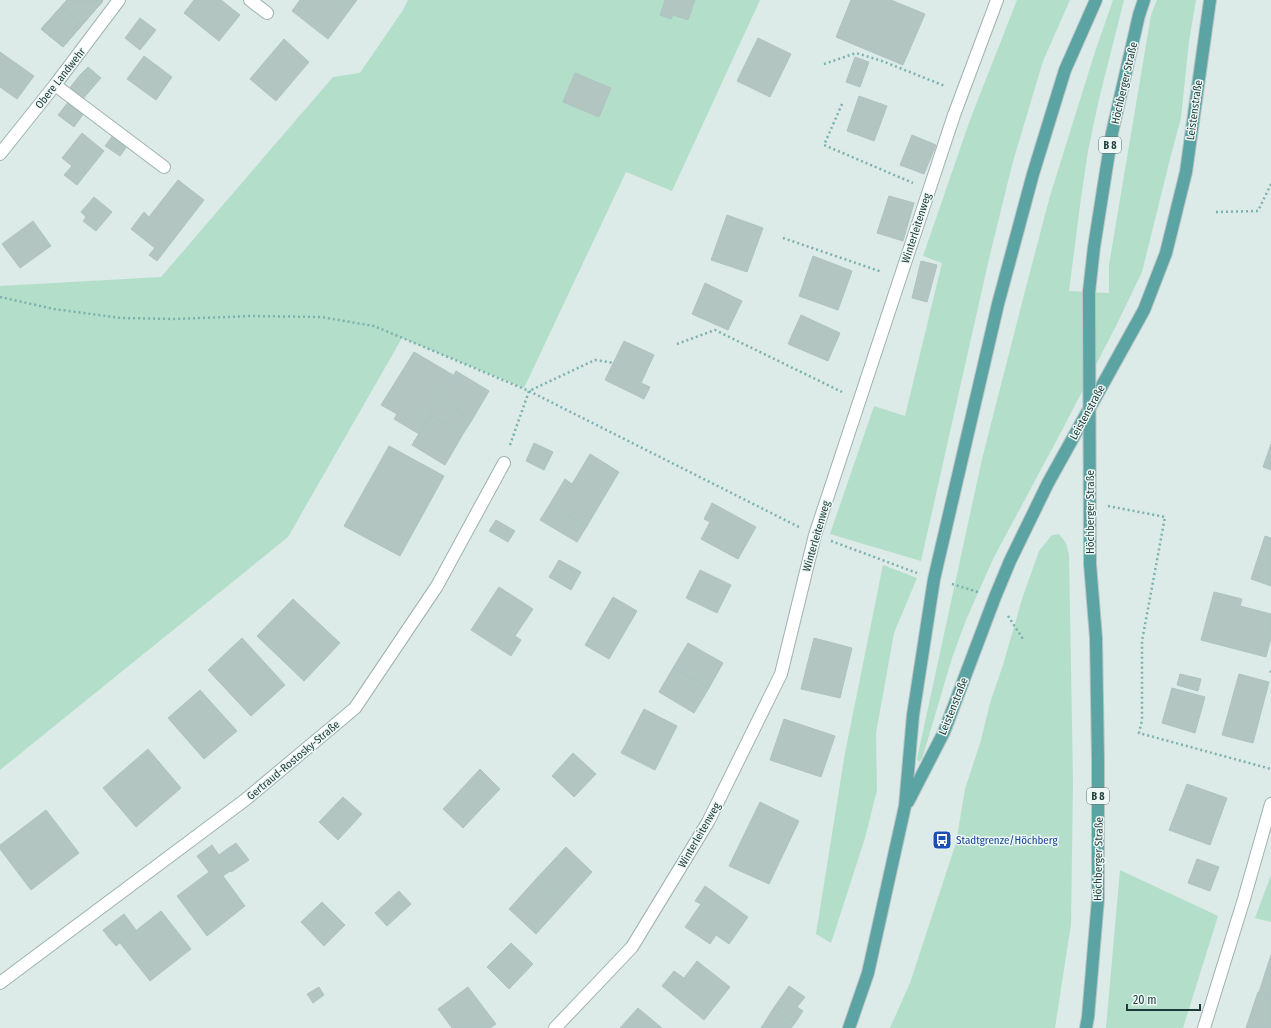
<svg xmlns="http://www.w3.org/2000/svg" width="1271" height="1028" viewBox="0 0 1271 1028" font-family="'Fira Sans Condensed',sans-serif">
<rect width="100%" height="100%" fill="#dceae8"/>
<path fill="#b3deca" d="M408 0H760L672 191 626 172 524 388 402 338 288 537 0 770V286L161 277 333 77 360 73 403 10Z
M1017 0H1070L1043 61 1012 165 988 263 921 561 830 534 874 406 905 416 942 263 923 256 970 120Z
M1113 0H1124L1099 99 1088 151 1081 198 1069 291 1109 293V265L1151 15 1157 0H1196L1189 41 1181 118 1171 155 1142 272 1116 326 1060 434 993 559 966 620 952 658 922 759 919 762 917 759 982 459 1025 291 1050 196 1094 55Z
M1059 534 1066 543 1069 555 1073 781 1071 924 1055 1028H890L910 983 956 843 965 789 981 740 990 703 1003 665 1022 599 1039 551 1052 535Z
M883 565 917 578 894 633 876 733 877 790 865 838 831 943 816 934 845 753Z
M1120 870 1218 916 1183 1028H1106Z
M1271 875V922L1255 918Z"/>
<path fill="#b2c5c1" stroke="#aec4c1" d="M67 0H102L103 1 63 47 41 29Z
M67 0H102L103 1 82 25 61 7Z
M194 0H221L240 15 219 41 184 13Z
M300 0H357L328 39 292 11Z
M665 0H695L688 20 673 15 671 19 660 15Z
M851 0H891L925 14 903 65 836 37Z
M61 7 82 25 63 47 41 29Z
M140 18 156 30 140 50 125 38Z
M758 38 791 54 770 97 737 81Z
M284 39 309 62 276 101 250 79Z
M0 52 34 76 17 99 0 87Z
M144 56 172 77 156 100 127 79Z
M855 57 869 62 860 87 846 82Z
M88 67 101 78 94 86 80 75Z
M575 73 611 88 599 117 563 102Z
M80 75 94 86 81 101 68 90Z
M859 96 887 106 874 141 847 131Z
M69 101 84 113 74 127 58 115Z
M82 133 104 151 77 185 64 175 72 166 62 158Z
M114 134 128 145 120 156 105 146Z
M912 135 936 145 924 174 900 165Z
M178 180 204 200 157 261 149 255 155 248 131 229 144 212 149 217Z
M889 196 914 203 903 241 877 233Z
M94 197 112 212 96 231 83 221 86 217 81 212Z
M727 215 763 228 747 272 711 260Z
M33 221 51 246 20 268 2 244Z
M813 256 852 271 838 310 799 296Z
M921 261 937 265 927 302 912 298Z
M705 283 742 301 728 330 692 314Z
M801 315 840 333 828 361 788 344Z
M624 341 654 355 641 383 650 387 644 399 605 380Z
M414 352 453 375 419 434 394 419 397 414 381 405Z
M456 371 489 391 472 420 439 400Z
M439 400 472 420 463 434 430 415Z
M430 415 463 434 445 465 412 445Z
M534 443 553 452 544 470 526 461Z
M1271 444V470L1263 467Z
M389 446 444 476 400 556 344 526Z
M590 454 619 472 587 526 550 504 565 479 572 484Z
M712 503 756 527 738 559 701 539 710 522 704 519Z
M550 504 587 526 577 542 540 520Z
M496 520 515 531 508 542 489 531Z
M1265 536 1271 538V586L1251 579Z
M559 560 581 572 571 590 549 577Z
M700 570 731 585 717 613 686 598Z
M499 587 533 609 515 636 521 640 511 656 471 630Z
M1214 592 1242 599 1240 606 1271 614V638L1266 657 1201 640Z
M613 597 637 611 609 659 585 645Z
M293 599 340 643 304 681 257 636Z
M242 638 285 685 251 716 208 670Z
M814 638 852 648 840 698 801 689Z
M688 643 723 663 709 688 673 668Z
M673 668 709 688 694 713 659 692Z
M1180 674 1201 679 1198 691 1177 685Z
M1239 674 1269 682 1253 743 1222 735Z
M1172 688 1205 697 1195 733 1162 723Z
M200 690 237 731 204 759 168 718Z
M644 709 677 726 655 770 621 753Z
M784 719 835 736 821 777 770 760Z
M148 749 181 788 136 827 103 788Z
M573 753 596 774 574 797 552 776Z
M480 769 500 789 463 828 443 809Z
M1187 784 1227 798 1210 845 1169 830Z
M343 797 362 814 338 840 319 822Z
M760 802 799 821 769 884 729 866Z
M46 810 79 853 31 890 0 849V845Z
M236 843 249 860 240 866 227 849Z
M212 845 230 871 223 876 245 906 207 936 177 896 209 872 197 856Z
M566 847 592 872 564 903 537 878Z
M227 849 240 866 231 872 219 855Z
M1197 859 1219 867 1210 891 1188 883Z
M537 878 564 903 536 934 509 909Z
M705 886 748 917 729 944 716 935 710 944 685 927 701 904 695 901Z
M399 891 411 904 387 926 375 913Z
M322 902 345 925 324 946 301 922Z
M161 911 191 949 150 981 120 943Z
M124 914 130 922 109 938 103 930Z
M130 922 136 930 116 946 109 938Z
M511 943 533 964 509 989 487 967Z
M1271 955V996L1259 992Z
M697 961 730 987 704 1020 662 986 674 971 684 978Z
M789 986 805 997 797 1007 803 1011 795 1023 773 1009Z
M319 987 324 995 313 1003 307 994Z
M468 987 496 1024 490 1028H452L438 1009Z
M1258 992 1271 996V1028H1246Z
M638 1008 662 1028H620Z
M773 1009 795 1023 791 1028H761Z"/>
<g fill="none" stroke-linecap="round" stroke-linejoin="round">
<defs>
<path id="minor" d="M250 0 267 13
M55 85 164 167
M0 154 55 85 119 0
M0 983 245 800 355 708 437 586 504 463
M555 1028 632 947 708 822 781 674 815 535 954 115 997 0
M1204 1028 1244 899 1271 804"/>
<path id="major" d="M1089 292 1094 247 1112 133 1139 15 1144 0
M908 802 944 732 995 597 1010 561 1048 483 1144 310 1166 253 1186 172 1210 0
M849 1028 868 973 905 806 913 715 934 579 998 304 1033 174 1065 70 1096 0
M1086 1028 1088 1017 1098 899V760L1096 638 1090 564"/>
</defs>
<use href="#minor" stroke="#9fb2b0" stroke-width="14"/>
<use href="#major" stroke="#bbc4c4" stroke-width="14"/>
<path stroke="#7ab1ae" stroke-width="2.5" stroke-dasharray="2 3" stroke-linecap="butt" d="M824 64 856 53 882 61 945 86
M842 104 824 145 913 183
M1216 212 1258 211 1271 184
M783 238 882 272
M0 297 54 309 121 318 175 319 251 316 321 317 374 326 529 391 799 527
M677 344 715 330 842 392
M510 445 529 391 595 360 614 363
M1108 506 1165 517 1142 641V720L1139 733 1271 769
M831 541 917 573
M952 584 978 592
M1008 616 1023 639
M1270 671 1271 672"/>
<use href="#minor" stroke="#fff" stroke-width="12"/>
<use href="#major" stroke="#5ca4a4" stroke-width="12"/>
<defs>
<path id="major-bridge" d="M1089 292 1090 564"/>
</defs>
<use href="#major-bridge" stroke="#bbc4c4" stroke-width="14" stroke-linecap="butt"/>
<use href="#major-bridge" stroke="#5ca4a4" stroke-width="12"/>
</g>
<defs>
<symbol id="bus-square" viewBox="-11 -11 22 22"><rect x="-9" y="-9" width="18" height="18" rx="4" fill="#1a4fb4" stroke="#edf7f4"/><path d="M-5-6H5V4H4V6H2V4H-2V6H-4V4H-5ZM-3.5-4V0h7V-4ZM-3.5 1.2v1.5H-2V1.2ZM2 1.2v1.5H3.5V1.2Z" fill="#fff"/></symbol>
</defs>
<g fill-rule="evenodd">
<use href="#bus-square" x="931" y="829" width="22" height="22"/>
</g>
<g text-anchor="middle" stroke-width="3" stroke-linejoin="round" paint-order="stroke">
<g fill="#edf7f4" stroke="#5b7372" stroke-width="1">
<rect x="1099" y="137" width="22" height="16" rx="3"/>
<rect x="1087" y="788" width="22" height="16" rx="3"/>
</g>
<g font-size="10" font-weight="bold" fill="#1d3b3a">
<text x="1110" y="149">B 8</text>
<text x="1098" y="800">B 8</text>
</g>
<g font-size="11" fill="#1d3b3a" stroke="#edf7f4">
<text transform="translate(60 78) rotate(-52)" y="4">Obere Landwehr</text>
<text transform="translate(1124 83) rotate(-77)" y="4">Höchberger Straße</text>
<text transform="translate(1194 110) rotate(-82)" y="4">Leistenstraße</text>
<text transform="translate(916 228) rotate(-72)" y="4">Winterleitenweg</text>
<text transform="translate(1087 412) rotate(-61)" y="4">Leistenstraße</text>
<text transform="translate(1090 512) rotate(-90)" y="4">Höchberger Straße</text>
<text transform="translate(816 536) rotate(-74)" y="4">Winterleitenweg</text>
<text transform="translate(953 706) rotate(-68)" y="4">Leistenstraße</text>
<text transform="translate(293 760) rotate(-40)" y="4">Gertraud-Rostosky-Straße</text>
<text transform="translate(699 835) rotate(-60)" y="4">Winterleitenweg</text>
<text transform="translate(1098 859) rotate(-89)" y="4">Höchberger Straße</text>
</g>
<g font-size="11" fill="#164399" stroke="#edf7f4" text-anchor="start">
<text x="956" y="844">Stadtgrenze/Höchberg</text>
</g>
</g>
<path d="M1127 1004v6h73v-6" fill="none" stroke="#1d3b3a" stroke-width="2"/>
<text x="1133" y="1004" font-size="12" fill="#1d3b3a" stroke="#edf7f4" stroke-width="3" paint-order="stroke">20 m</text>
</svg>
